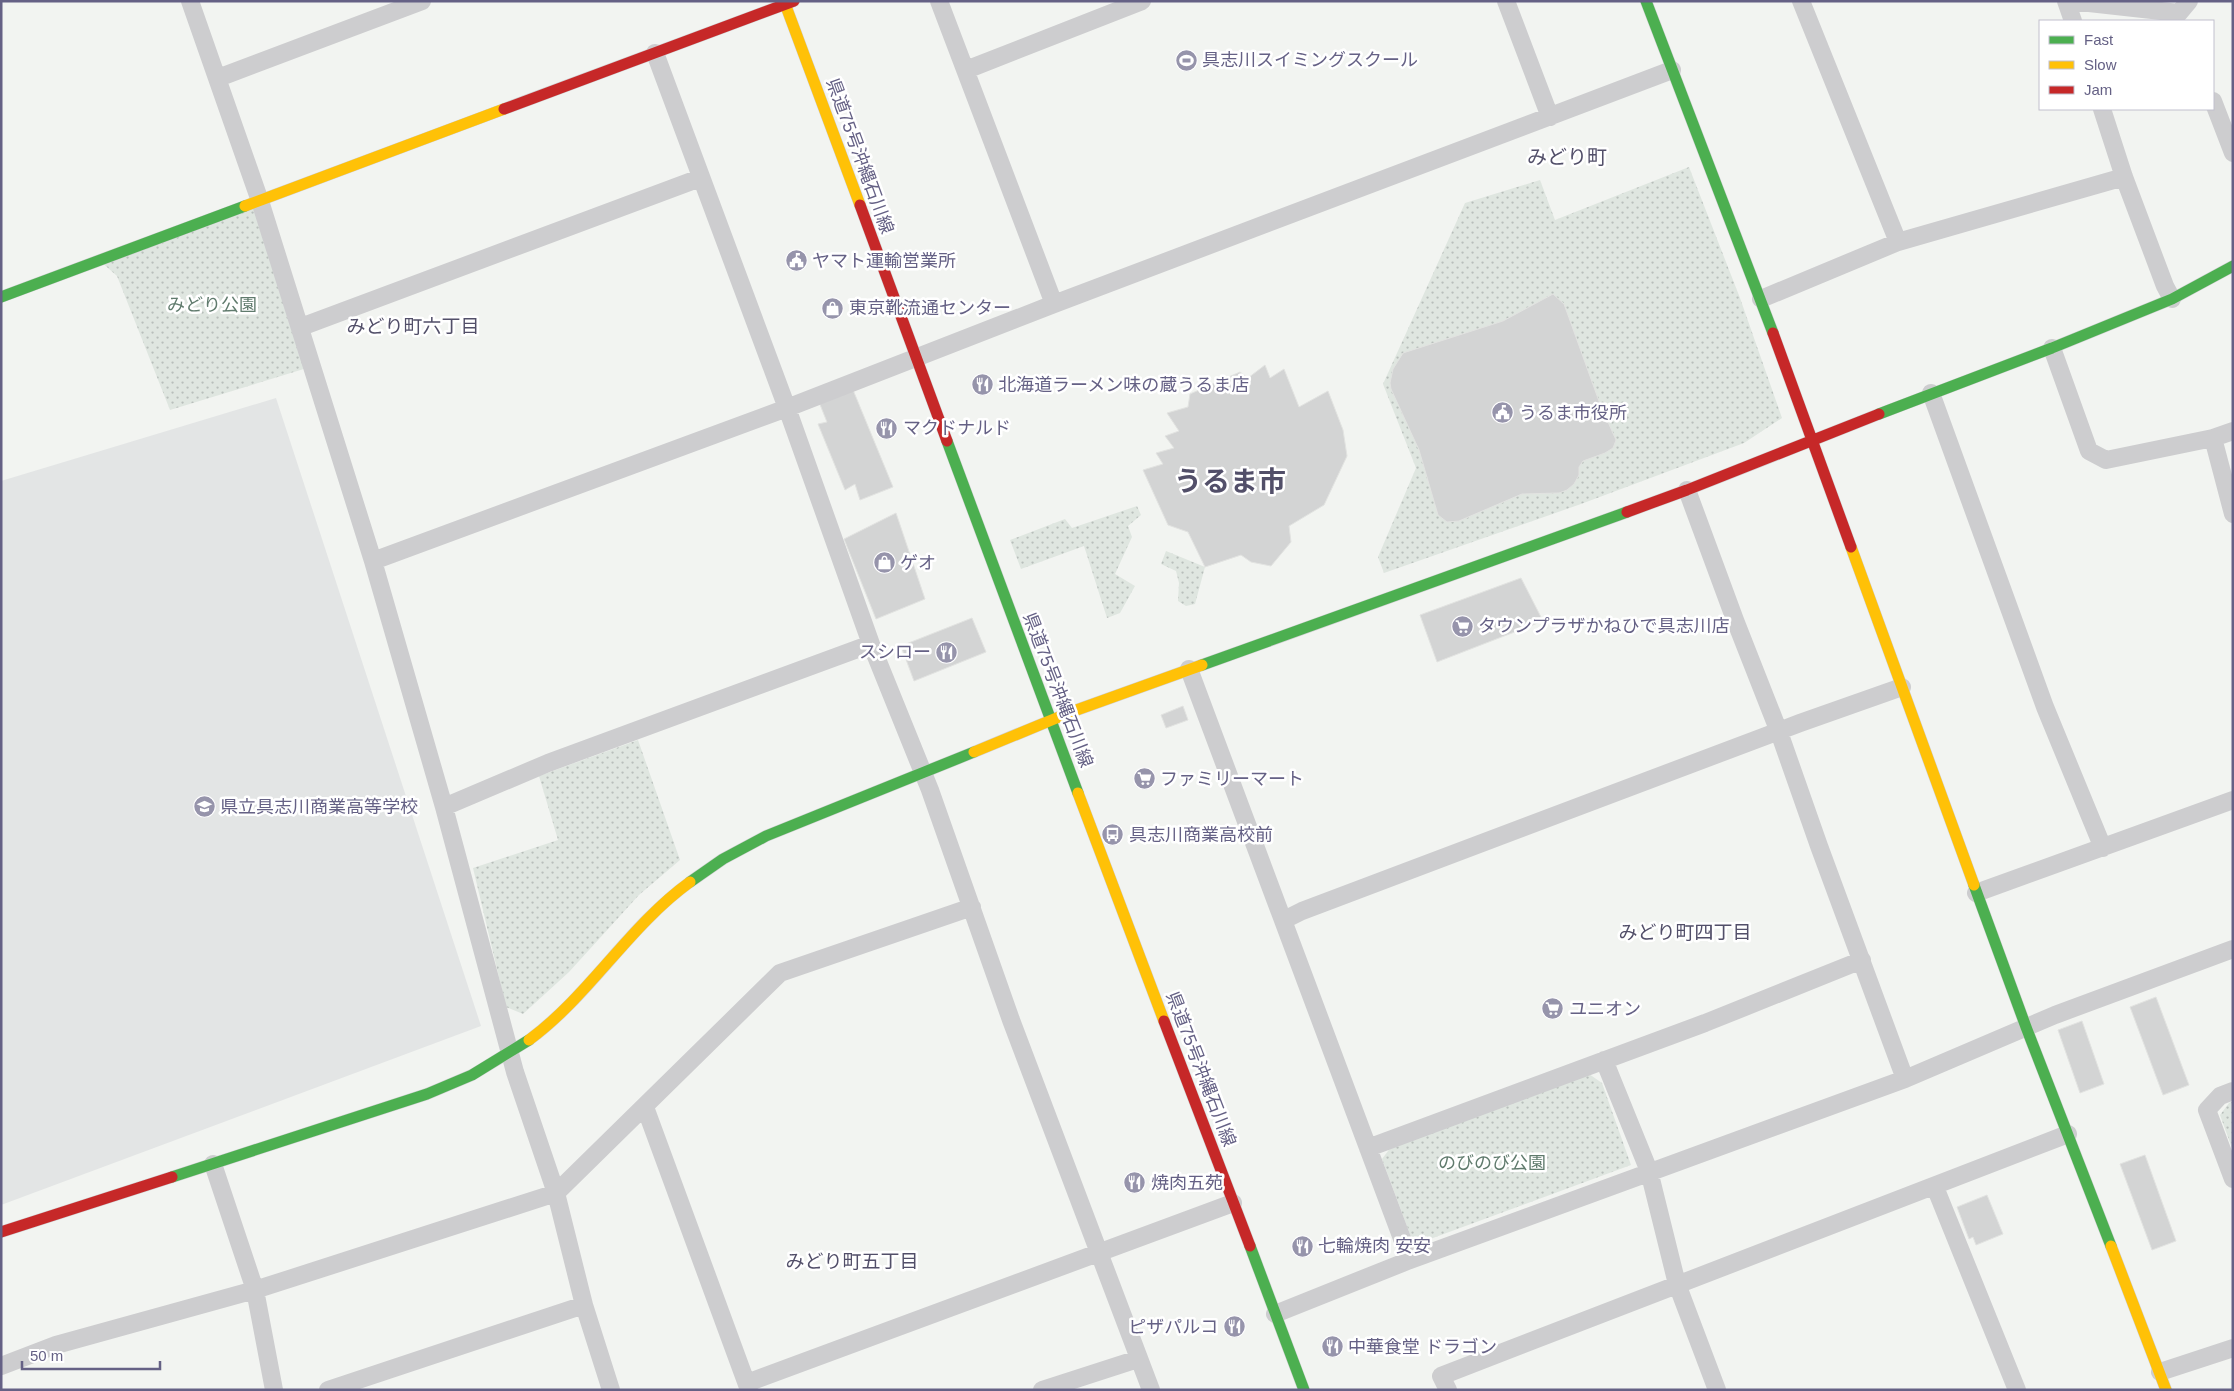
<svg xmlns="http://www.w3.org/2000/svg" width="2234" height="1391" viewBox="0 0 2234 1391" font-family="Helvetica,'Noto Sans JP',sans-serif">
<defs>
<pattern id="grass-dots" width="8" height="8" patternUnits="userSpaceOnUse" patternTransform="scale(1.25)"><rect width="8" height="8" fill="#dfe6e0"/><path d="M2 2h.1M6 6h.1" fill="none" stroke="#b8bebb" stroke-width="1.8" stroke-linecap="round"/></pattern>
</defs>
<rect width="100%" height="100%" fill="#f2f4f1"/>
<path fill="#e3e5e5" d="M276 398 481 1026 1 1205V481Z"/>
<path fill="url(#grass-dots)" d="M1689 167 1740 298 1782 418 1744 443 1581 504 1384 573 1378 557 1416 468 1383 384 1465 203 1540 180 1555 220Z
M260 201 307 368 170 410 117 276 99 260Z
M1137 506 1141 515 1128 526 1132 537 1115 574 1135 586 1120 613 1107 618 1084 546 1021 569 1010 540 1065 519 1072 528Z
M1166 551 1205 567 1195 604 1186 606 1178 601 1179 583 1176 571 1161 564Z
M638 740 680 860 639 895 569 972 523 1014 506 1007 473 868 558 840 539 776Z
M1589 1074 1602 1083 1631 1165 1422 1242 1411 1237 1382 1159 1391 1147Z
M2233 1101V1151L2220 1115 2229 1103Z"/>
<path fill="#d3d4d4" stroke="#e2e3e1" d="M1553 294 1564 304 1600 404 1616 440 1613 448 1605 453 1583 461 1579 467V475L1574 484 1567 490 1559 493 1522 494 1459 521 1447 522 1438 515 1419 450 1391 389 1390 383 1393 369 1403 353 1503 321Z
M1265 365 1270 378 1284 369 1299 407 1328 391 1343 430 1347 456 1324 505 1289 526 1291 542 1271 566 1251 562 1241 555 1205 567 1188 532 1168 525 1143 470 1163 464 1156 453 1174 448 1165 436 1179 431 1167 413 1188 407 1190 394 1240 372 1248 378Z
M851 385 893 487 860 500 855 484 845 490 818 424 827 422 817 397Z
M896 513 925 599 876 619 844 539Z
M1521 578 1543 621 1437 662 1420 615Z
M972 618 986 652 914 681 901 646Z
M1183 706 1188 720 1166 728 1161 715Z
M2156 997 2189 1085 2163 1095 2130 1007Z
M2082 1021 2104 1084 2080 1093 2058 1030Z
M2145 1155 2176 1241 2152 1250 2120 1164Z
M1987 1195 2003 1234 1976 1245 1973 1237 1969 1239 1957 1207Z"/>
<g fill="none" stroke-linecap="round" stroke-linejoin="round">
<defs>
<path id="fast" d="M1646 1 1773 333
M1 297 245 206
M1879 414 2052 348 2172 299 2233 266
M947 441 1078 793
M1202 665 1627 512
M690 882 723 859 766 836 974 752
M1974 885 2026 1027 2111 1246
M172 1177 427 1094 472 1075 529 1040
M1250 1246 1304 1390"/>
<path id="slow" d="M784 1 860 205
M245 206 504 109
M1851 547 1974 885
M974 752 1071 712 1202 665
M1078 793 1164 1021
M529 1040C590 995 629 926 690 882
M2111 1246 2166 1390"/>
<path id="jam" d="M504 109 794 1
M860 205 947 441
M1773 333 1851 547
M1627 512 1687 490 1879 414
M1164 1021 1250 1246
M1 1232 172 1177"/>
</defs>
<use href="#fast" stroke="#d0d0d3" stroke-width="12"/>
<use href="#slow" stroke="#d0d0d3" stroke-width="12"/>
<use href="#jam" stroke="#d0d0d3" stroke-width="12"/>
<path stroke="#cdcdcf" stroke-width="18" d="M190 1 260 201 373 561 444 807 515 1072 556 1193 584 1305 611 1390
M939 1 1054 304
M1506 1 1550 117
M1801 1 1898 242
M2066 1 2073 21
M2067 3H2089L2179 13 2189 1
M655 53 787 408 871 644 930 790 1011 1020 1151 1390
M966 70 1142 1
M218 78 422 1
M2213 101 2233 153
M2102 109 2124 177 2165 286 2172 299
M1761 299 1898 242 2124 177
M301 327 700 178
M2052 348 2089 451 2106 460 2213 438 2233 431
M1931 393 2045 707 2103 848
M2213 438 2233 514
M1687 490 1735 620 1779 732 1819 846 1905 1079
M373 561 787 408 1054 304 1672 70
M1189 669 1410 1260
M444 807 548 763 871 644
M1976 893 2233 800
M1284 920 1302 911 1800 723 1902 687
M1604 1060 1649 1171 1677 1284 1717 1390
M2233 1091 2220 1096 2207 1110 2233 1179
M645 1107 749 1390
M1368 1148 1705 1023 1862 960
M213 1164 255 1290 274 1390
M1935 1187 2017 1390
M1275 1314 1410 1260 1905 1079 2055 1015 2233 949
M1 1366 56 1345 255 1290 556 1193 780 973 972 907
M2160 1372 2233 1348
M747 1383 1233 1203
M328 1390 584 1305
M1042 1390 1138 1359
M1448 1390 1441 1376 2068 1134"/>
<use href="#fast" stroke="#4caf50" stroke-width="11"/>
<use href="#slow" stroke="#ffc107" stroke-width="11"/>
<use href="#jam" stroke="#c62828" stroke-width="11"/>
</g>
<defs>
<symbol id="stadium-disc" viewBox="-11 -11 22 22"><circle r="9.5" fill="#9694ab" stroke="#fff"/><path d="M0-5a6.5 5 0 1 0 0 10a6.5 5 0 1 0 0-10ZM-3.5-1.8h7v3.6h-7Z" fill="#fff"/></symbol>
<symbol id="civic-disc" viewBox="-11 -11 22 22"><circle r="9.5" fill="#9694ab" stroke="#fff"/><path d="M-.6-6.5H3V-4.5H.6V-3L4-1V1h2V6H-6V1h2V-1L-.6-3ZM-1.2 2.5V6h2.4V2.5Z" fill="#fff"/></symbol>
<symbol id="shop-disc" viewBox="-11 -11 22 22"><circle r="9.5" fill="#9694ab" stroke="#fff"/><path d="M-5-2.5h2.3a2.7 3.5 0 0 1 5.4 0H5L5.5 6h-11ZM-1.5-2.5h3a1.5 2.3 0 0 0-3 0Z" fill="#fff"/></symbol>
<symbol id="restaurant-disc" viewBox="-11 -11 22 22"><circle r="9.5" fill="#9694ab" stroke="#fff"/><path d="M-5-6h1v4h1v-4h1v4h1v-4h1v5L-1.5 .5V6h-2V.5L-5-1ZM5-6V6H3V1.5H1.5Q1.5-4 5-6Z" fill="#fff"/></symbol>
<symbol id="supermarket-disc" viewBox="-11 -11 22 22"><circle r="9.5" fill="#9694ab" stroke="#fff"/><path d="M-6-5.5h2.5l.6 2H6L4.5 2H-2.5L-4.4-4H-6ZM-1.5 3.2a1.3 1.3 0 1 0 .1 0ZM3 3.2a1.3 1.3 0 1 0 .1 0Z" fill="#fff"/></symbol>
<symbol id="school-disc" viewBox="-11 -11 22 22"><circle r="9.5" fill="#9694ab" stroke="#fff"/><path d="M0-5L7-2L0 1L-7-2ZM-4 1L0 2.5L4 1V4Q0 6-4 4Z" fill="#fff"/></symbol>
<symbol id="bus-disc" viewBox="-11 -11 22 22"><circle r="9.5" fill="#9694ab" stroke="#fff"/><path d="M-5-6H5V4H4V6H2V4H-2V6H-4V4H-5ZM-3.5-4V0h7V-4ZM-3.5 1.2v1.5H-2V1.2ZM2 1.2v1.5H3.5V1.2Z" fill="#fff"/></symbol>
</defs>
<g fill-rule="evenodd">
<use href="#stadium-disc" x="1174" y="48" width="25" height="25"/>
<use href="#civic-disc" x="784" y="248" width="25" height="25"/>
<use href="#shop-disc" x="820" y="296" width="25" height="25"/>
<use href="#restaurant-disc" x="970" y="372" width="25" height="25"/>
<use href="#civic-disc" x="1490" y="400" width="25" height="25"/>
<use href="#restaurant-disc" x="874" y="416" width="25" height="25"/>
<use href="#shop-disc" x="872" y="550" width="25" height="25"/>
<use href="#supermarket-disc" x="1450" y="614" width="25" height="25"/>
<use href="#restaurant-disc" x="934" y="640" width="25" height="25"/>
<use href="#supermarket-disc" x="1132" y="766" width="25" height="25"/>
<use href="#school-disc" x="192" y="794" width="25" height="25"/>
<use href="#bus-disc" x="1100" y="822" width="25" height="25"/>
<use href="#supermarket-disc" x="1540" y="996" width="25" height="25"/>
<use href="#restaurant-disc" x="1122" y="1170" width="25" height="25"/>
<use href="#restaurant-disc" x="1290" y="1234" width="25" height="25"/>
<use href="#restaurant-disc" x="1222" y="1314" width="25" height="25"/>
<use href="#restaurant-disc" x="1320" y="1334" width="25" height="25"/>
</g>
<g text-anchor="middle" stroke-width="5" stroke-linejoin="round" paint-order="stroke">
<g font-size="18" fill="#656185" stroke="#fff" text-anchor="start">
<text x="1202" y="66">具志川スイミングスクール</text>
<text x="812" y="267">ヤマト運輸営業所</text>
<text x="849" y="314">東京靴流通センター</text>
<text x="998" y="391">北海道ラーメン味の蔵うるま店</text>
<text x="1519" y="419">うるま市役所</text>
<text x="903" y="434">マクドナルド</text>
<text x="900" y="569">ゲオ</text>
<text x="1478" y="632">タウンプラザかねひで具志川店</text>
<text x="931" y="658" text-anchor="end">スシロー</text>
<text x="1160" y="785">ファミリーマート</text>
<text x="220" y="813">県立具志川商業高等学校</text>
<text x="1129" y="841">具志川商業高校前</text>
<text x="1569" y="1015">ユニオン</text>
<text x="1151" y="1189">焼肉五苑</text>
<text x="1318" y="1252">七輪焼肉 安安</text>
<text x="1218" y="1333" text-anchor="end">ピザパルコ</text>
<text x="1348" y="1353">中華食堂 ドラゴン</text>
</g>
<g font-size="18" fill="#656185" stroke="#fff">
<text transform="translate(860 156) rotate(70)" y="6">県道75号沖縄石川線</text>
<text transform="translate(1058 690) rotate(69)" y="6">県道75号沖縄石川線</text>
<text transform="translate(1201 1069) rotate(69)" y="6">県道75号沖縄石川線</text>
</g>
<g font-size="18" fill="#607b6d" stroke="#fff">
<text x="212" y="311">みどり公園</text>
<text x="1492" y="1169">のびのび公園</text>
</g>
<g font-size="19" fill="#524f69" stroke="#fff">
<text x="413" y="333">みどり町六丁目</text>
<text x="1685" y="939">みどり町四丁目</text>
<text x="852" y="1268">みどり町五丁目</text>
</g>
<g font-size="20" fill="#524f69" stroke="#fff">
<text x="1567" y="164">みどり町</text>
</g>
<g font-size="28" font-weight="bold" fill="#524f69" stroke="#fff">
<text x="1230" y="491">うるま市</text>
</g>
</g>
<rect width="2234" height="1391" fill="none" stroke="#656185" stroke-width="5"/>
<rect x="2039" y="20" width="175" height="90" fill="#ffffff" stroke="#c1c0ce"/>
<rect x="2049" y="36" width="25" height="8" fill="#4caf50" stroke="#c1c0ce"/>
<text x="2084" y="45" font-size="15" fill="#656185">Fast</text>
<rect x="2049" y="61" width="25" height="8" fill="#ffc107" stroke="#c1c0ce"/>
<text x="2084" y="70" font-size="15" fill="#656185">Slow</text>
<rect x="2049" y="86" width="25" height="8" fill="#c62828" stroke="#c1c0ce"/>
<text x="2084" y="95" font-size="15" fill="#656185">Jam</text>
<path d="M22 1361v8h138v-8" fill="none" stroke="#656185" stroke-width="2.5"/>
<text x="30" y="1361" font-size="15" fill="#656185" stroke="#ffffff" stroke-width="4" paint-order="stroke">50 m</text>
</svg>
